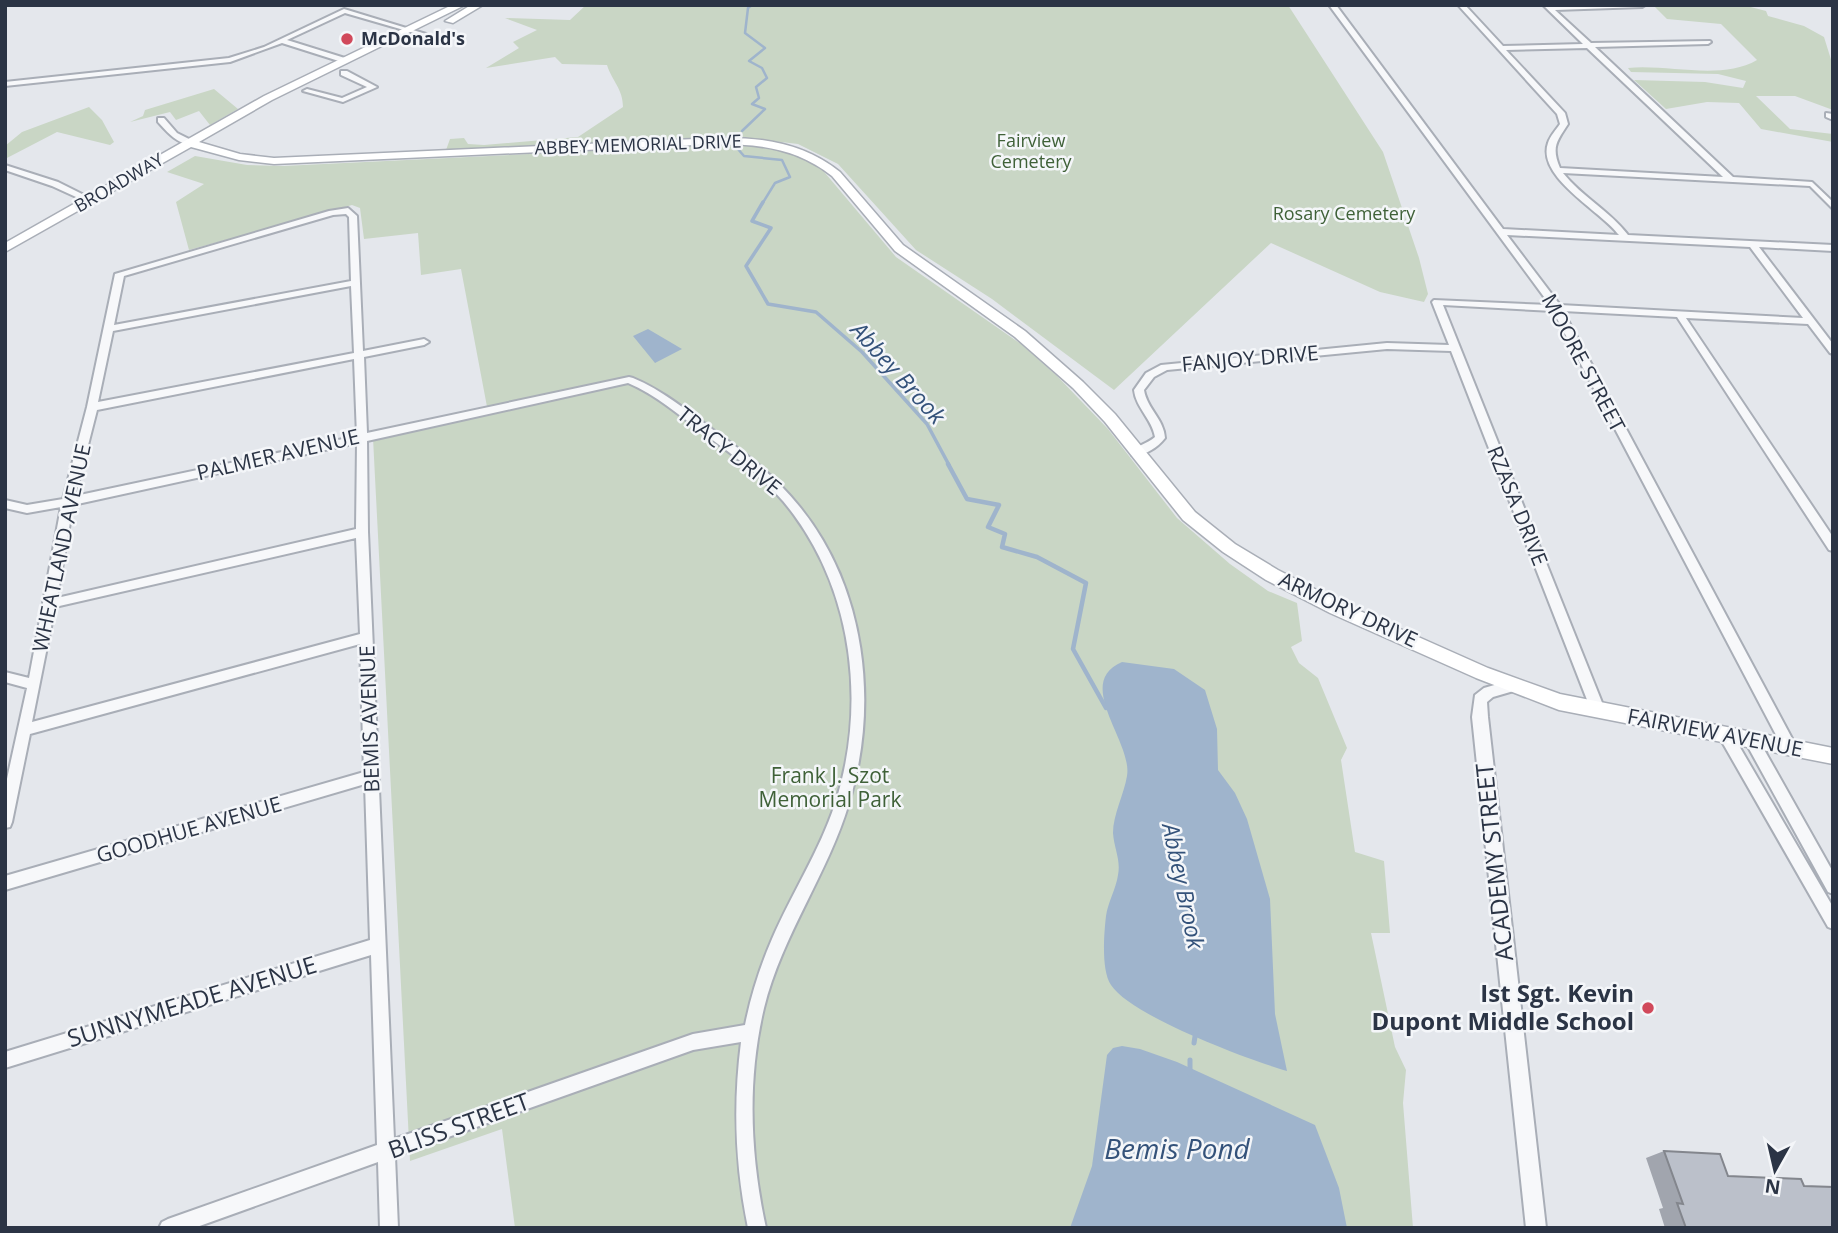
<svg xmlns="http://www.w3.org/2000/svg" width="1838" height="1233" viewBox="0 0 1838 1233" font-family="'Open Sans',sans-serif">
<rect width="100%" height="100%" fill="#e4e7ec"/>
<path fill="#c9d6c5" d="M586 5H1288L1383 152 1419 258 1428 294 1424 302 1380 292 1271 243 1114 390 992 299 916 250 838 164 798 144 731 136 446 150 450 139 464 138 468 144 484 145 578 137 623 107C623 89 612 81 607 65L562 64 555 57 486 68 519 48 513 42 537 30 505 18 570 20Z
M1653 5H1743L1766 11 1768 16 1804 26 1824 37 1833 66V110L1795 96H1756L1790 129 1833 134V142L1761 129 1739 103 1707 102 1666 109 1634 80 1705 82 1743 88 1746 81 1718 74 1631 72 1628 68C1669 64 1721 81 1757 60L1721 24 1667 19Z
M214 89 238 109 210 125 199 111 176 120 170 112 130 122 143 116 145 110Z
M89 107 102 120 114 142 110 145 57 132 5 159V146L22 132Z
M717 145H743L785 151 820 167 896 257 1021 344 1057 376 1108 429 1177 518 1230 564 1268 591 1297 603 1302 641 1291 647 1299 663 1318 678 1347 748 1341 760 1355 852 1384 861 1390 933H1371L1395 1047 1406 1070 1403 1103 1413 1228H515L502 1129 410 1161 373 438 488 412 461 269 421 275 418 233 364 239 360 208 352 205 189 250 176 202 204 184 167 172 195 156 247 165 283 166Z"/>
<path fill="#9fb4cc" d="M648 329 682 349 655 363 633 336Z
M1122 662 1174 669 1205 690 1217 729 1218 770 1235 793 1247 819 1270 899 1275 1014 1287 1071C1249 1060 1131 1016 1111 985 1101 970 1104 934 1106 916 1108 902 1116 889 1118 875 1121 860 1114 848 1113 833 1113 815 1124 794 1127 776 1133 742 1073 683 1122 662Z
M1122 1046 1140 1049 1177 1062 1315 1125 1339 1188 1347 1228H1070L1092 1166 1107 1055 1113 1048Z"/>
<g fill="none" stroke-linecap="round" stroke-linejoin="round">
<path stroke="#9fb4cc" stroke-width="2.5" d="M742 131 765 109 752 104 759 98 756 87 767 78 762 68 749 61 765 48 745 33 748 8 752 5
M737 148 744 156 782 160 790 177 775 183 762 204"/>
<path stroke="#9fb4cc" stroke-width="3.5" d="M763 202 752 221 771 228 746 266 768 304 816 312 862 352 927 424 949 465"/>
<path stroke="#9fb4cc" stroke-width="4.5" d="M948 464 967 499 999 505 988 527 1005 534 1002 547 1037 557 1086 583 1073 649 1106 708"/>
<path stroke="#9fb4cc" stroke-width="5" d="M1194 1043 1196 1030
M1190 1060V1074"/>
<defs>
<path id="minor" d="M1329 5H1336L1503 229 1619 235C1601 211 1536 177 1548 143 1550 136 1556 130 1560 124L1557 114 1458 5H1465L1503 46 1583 44 1543 5H1645L1642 7 1555 10 1591 43 1710 41 1711 42 1708 44 1595 47 1733 177 1812 182 1833 202V209L1810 186 1563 173C1582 197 1610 211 1628 235L1833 245V251L1759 247 1833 344V354L1830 353 1808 324 1686 318 1833 537V551L1829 550 1677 317 1563 311 1795 744 1797 748 1795 752 1790 754 1785 752 1553 311 1443 305 1605 710 1603 714 1598 716 1593 714 1591 710 1451 351 1387 349 1167 370 1154 377 1144 390C1147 409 1164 419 1165 438 1157 448 1145 456 1132 455L1131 452C1135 446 1147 444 1155 437 1152 419 1136 408 1134 390L1146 373 1161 365 1387 343 1449 345 1432 302 1434 300 1550 305ZM1587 48 1723 177 1560 168C1551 147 1557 141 1568 124L1565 113 1506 50ZM1507 235 1750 247 1803 318 1560 305Z
M344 9 426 34 421 35 345 13 287 40 348 59 349 61 345 63 282 43 230 62 5 86V82L229 58 264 47Z
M341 71H347L377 87 343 102 303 91 307 89 342 98 367 87 341 75Z
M1826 113 1833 114V120L1826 117Z
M158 118H164L177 133 193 141V145C177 144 168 133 158 122Z
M5 165 58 182 94 200 87 202 52 186 5 170Z
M348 208 357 216 363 351 424 339 429 342 424 345 364 357 367 433 629 377 633 378C662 390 686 410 712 429 744 452 775 476 799 506 866 588 879 704 849 803 828 874 782 935 764 1008 747 1080 750 1155 766 1228H748C735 1165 733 1105 741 1042L693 1050 395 1156 398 1228H380L378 1162 194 1228H159L162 1222 168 1219 377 1145 371 955 5 1068V1052L370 940 365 784 5 890V876L364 772 360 644 30 734 12 822 10 827 5 828V788L27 688 5 682V672L29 678 61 507 27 513 5 508V500L27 505 63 499 87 407 115 274 329 211ZM346 214 349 217 351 281 114 325 124 276 333 215ZM351 286 354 353 98 402 113 331ZM354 359 357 436 75 496 97 410ZM628 383C656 395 679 415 703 433 736 457 770 482 794 515 854 597 866 708 835 804 819 852 792 893 772 939 760 967 751 995 745 1025L693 1034 394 1139 368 532 367 441ZM357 443 356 529 57 598 73 505ZM356 538 360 634 32 722 55 607Z
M1726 730 1731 732 1833 907V929L1828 927 1721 740 1719 736 1721 732Z
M1752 735 1757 737 1833 872V894L1828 892 1747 745 1745 741 1747 737Z"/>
<path id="tertiary" d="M1512 680 1517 682 1519 686 1517 690 1493 697 1487 702 1488 717 1546 1228H1526L1472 717 1475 695 1484 688Z"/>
<path id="secondary" d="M452 5H465L272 100 199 142 240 154 274 158 717 138C762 137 804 143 840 172L903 245 1025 331 1083 382 1115 414 1195 512 1235 544 1278 570 1342 603 1488 668 1560 694 1833 748V764L1559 710 1476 678 1330 613 1266 580 1223 552 1183 520 1105 422 1073 388 1015 337 895 251 832 176C798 149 760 144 717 144L274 164 239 160 191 147 5 252V243L264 96Z
M471 5H483L453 23 445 21Z"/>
</defs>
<use href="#minor" stroke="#a9aeb7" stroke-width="4"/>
<use href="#tertiary" stroke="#a9aeb7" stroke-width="4"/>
<use href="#secondary" stroke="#a9aeb7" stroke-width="3"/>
<use href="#minor" fill="#f7f8fa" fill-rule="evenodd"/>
<use href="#tertiary" fill="#f7f8fa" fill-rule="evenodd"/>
<use href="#secondary" fill="#fff" fill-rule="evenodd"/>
</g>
<path fill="#a1a5ae" d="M1664 1151 1728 1176 1804 1186 1833 1228H1665L1659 1209 1663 1208 1646 1158Z"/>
<path fill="#bbc0ca" stroke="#83868d" stroke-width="2" d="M1664 1151 1720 1154 1728 1176 1801 1179 1804 1186 1833 1187V1228H1686L1677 1203 1683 1204Z"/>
<g fill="#d1495b" stroke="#f4f6f9" stroke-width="2.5">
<circle cx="347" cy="39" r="7"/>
<circle cx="1648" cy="1008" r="7"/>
</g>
<g text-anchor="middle" stroke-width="5" stroke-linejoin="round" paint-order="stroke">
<g font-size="18" font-weight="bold" fill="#2b3445" stroke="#f4f6f9" text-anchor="start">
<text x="361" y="45">McDonald's</text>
</g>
<g font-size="18" fill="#3f6138" stroke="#f4f6f9">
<text x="1031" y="147">Fairview<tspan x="1031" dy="21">Cemetery</tspan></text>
<text x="1344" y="220">Rosary Cemetery</text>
</g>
<g font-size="18" fill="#2b3445" stroke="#f4f6f9">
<text transform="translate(638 145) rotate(-2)" y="6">ABBEY MEMORIAL DRIVE</text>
<text transform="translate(119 183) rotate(-30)" y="6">BROADWAY</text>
</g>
<g font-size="21" fill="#2b3445" stroke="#f4f6f9">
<text transform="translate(1250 359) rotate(-5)" y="7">FANJOY DRIVE</text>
<text transform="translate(1583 363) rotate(62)" y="7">MOORE STREET</text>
<text transform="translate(729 451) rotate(39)" y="7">TRACY DRIVE</text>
<text transform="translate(278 455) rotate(-13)" y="7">PALMER AVENUE</text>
<text transform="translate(1517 506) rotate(68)" y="7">RZASA DRIVE</text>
<text transform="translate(62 548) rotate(-78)" y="7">WHEATLAND AVENUE</text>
<text transform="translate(1348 610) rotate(25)" y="7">ARMORY DRIVE</text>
<text transform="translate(370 719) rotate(-92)" y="7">BEMIS AVENUE</text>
<text transform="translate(1715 733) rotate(11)" y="7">FAIRVIEW AVENUE</text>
<text transform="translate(189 830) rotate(-16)" y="7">GOODHUE AVENUE</text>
</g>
<g font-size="21" fill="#3f6138" stroke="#f4f6f9">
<text x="830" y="783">Frank J. Szot<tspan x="830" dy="24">Memorial Park</tspan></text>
</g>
<g font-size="23" font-style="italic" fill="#34527a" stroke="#f4f6f9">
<text transform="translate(898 373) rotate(48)" y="8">Abbey Brook</text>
<text transform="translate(1183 886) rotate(78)" y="8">Abbey Brook</text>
</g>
<g font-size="24" fill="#2b3445" stroke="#f4f6f9">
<text transform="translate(1495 862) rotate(-96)" y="8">ACADEMY STREET</text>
<text transform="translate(192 1002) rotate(-17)" y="8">SUNNYMEADE AVENUE</text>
<text transform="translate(459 1126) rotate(-20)" y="8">BLISS STREET</text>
</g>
<g font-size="24" font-weight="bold" fill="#2b3445" stroke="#f4f6f9" text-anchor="end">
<text x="1634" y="1002">Ist Sgt. Kevin<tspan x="1634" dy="28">Dupont Middle School</tspan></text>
</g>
<g font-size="28" font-style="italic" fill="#34527a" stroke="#f4f6f9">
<text x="1177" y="1159">Bemis Pond</text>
</g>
</g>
<rect width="1838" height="1233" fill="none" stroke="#2b3445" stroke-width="14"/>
<g transform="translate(1775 1170) rotate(188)" stroke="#f4f6f9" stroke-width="5" paint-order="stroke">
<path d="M0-5L12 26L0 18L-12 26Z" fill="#2b3445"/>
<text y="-10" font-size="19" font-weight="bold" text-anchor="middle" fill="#2b3445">N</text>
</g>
</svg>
